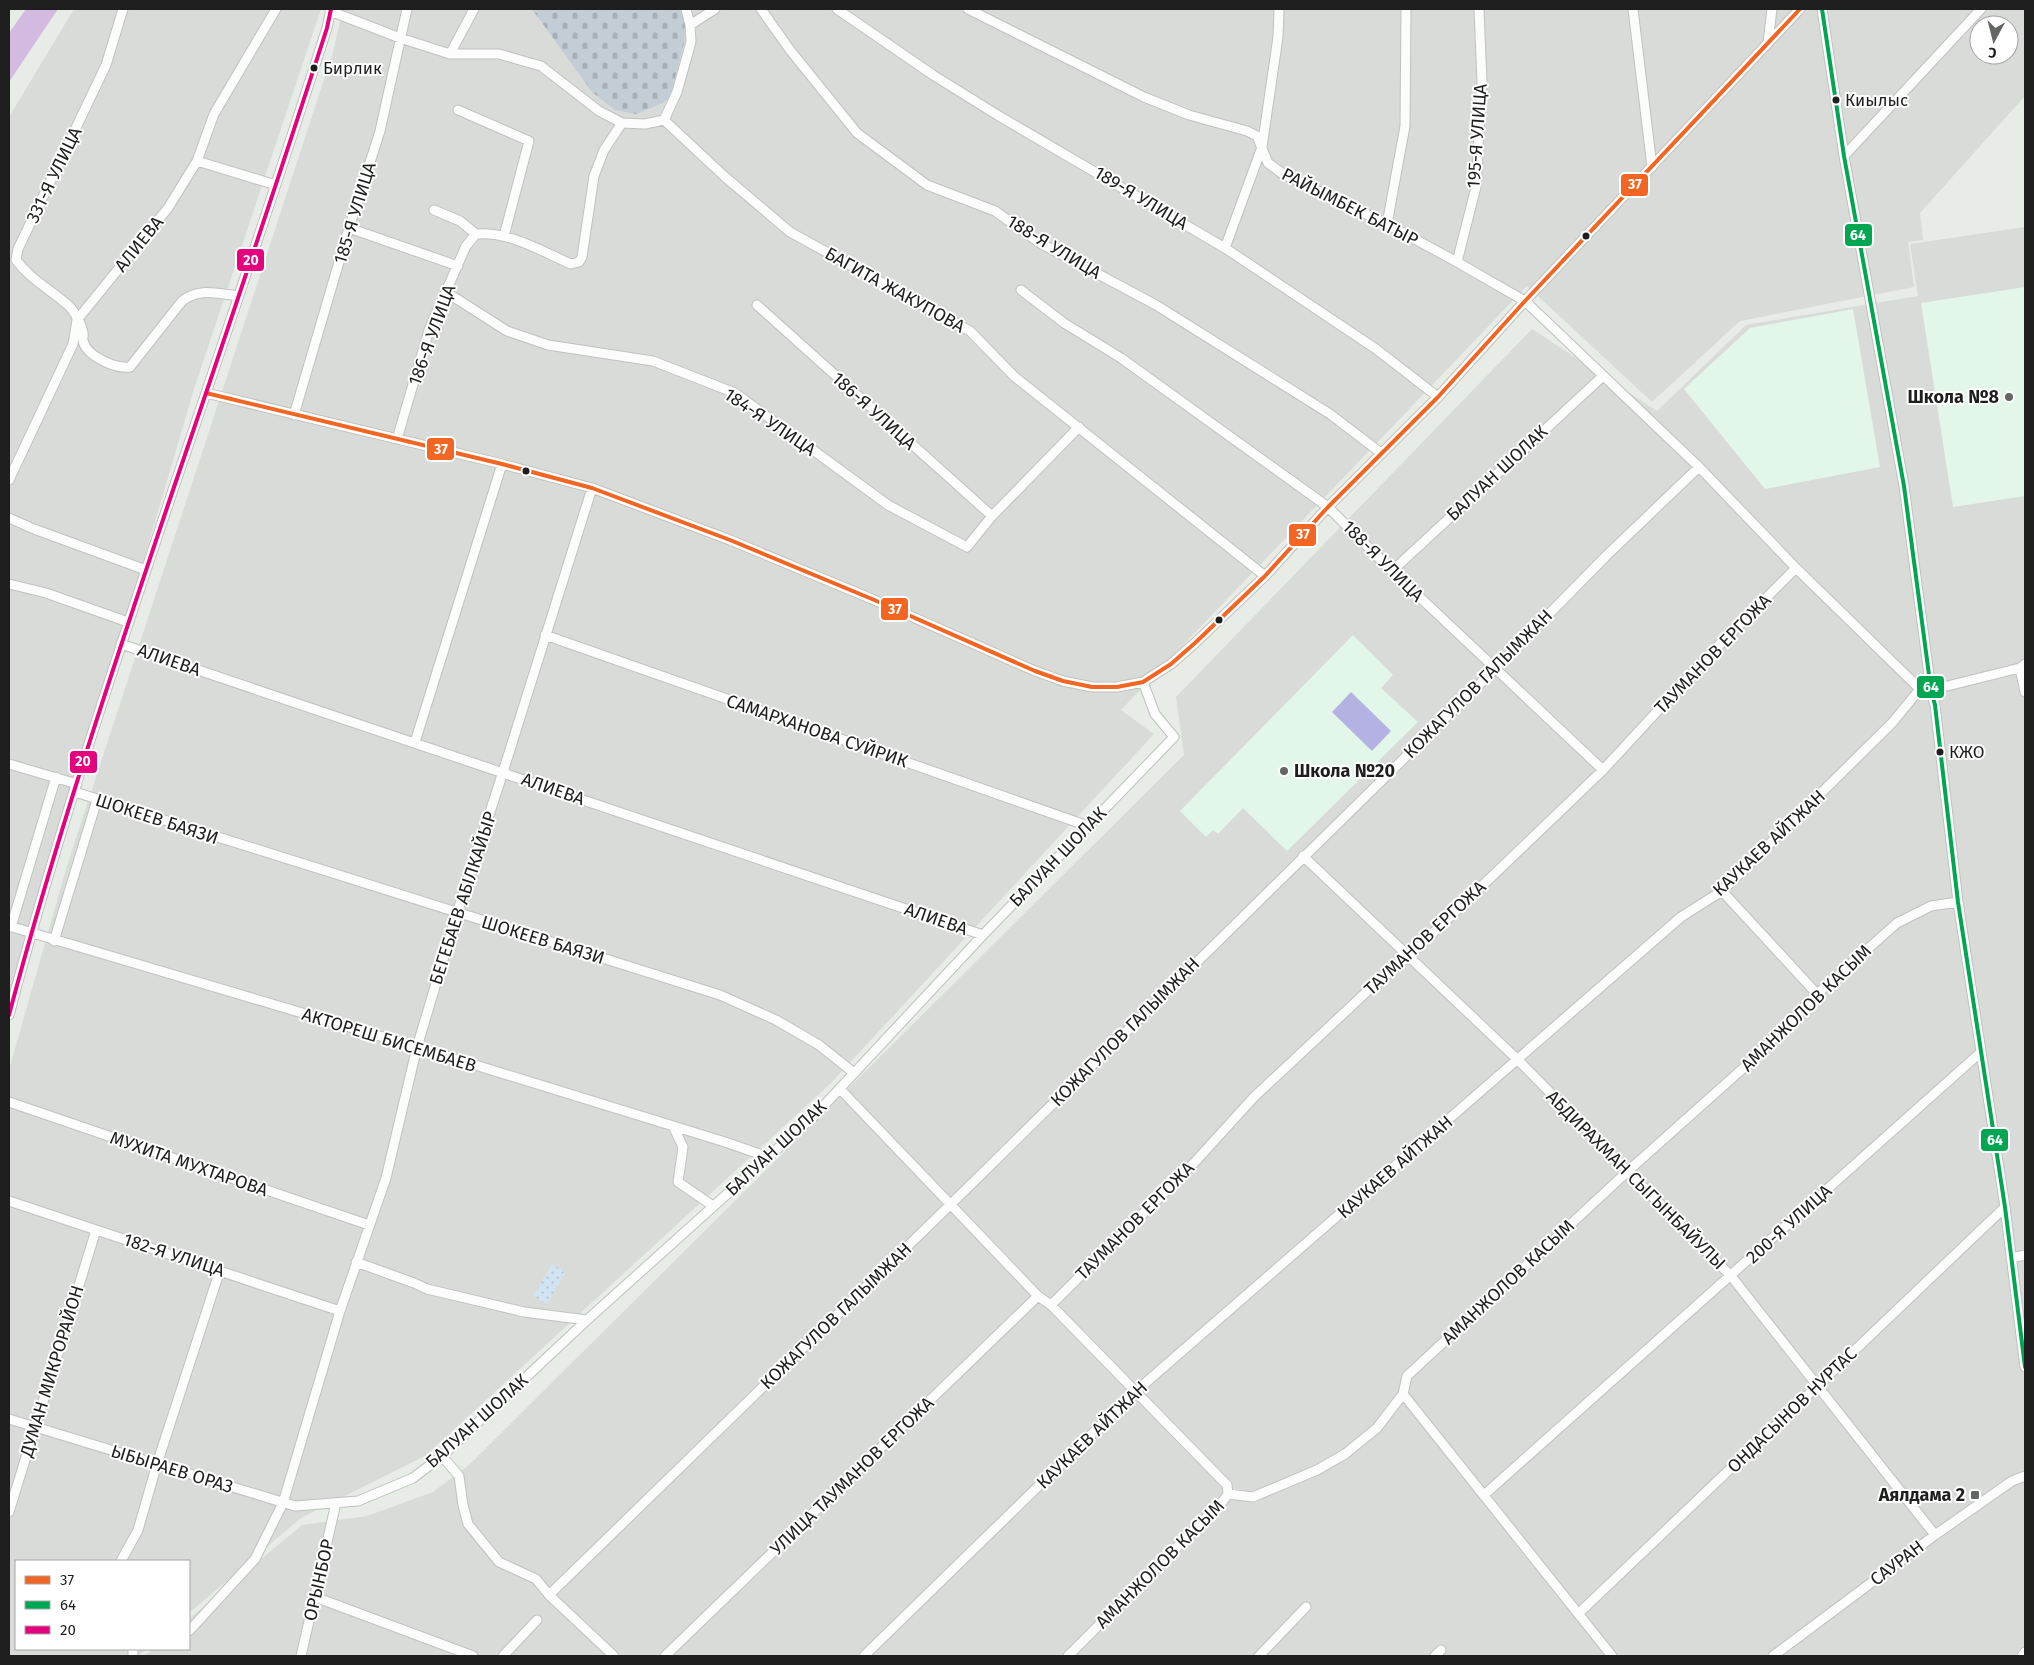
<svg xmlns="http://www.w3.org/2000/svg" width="2034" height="1665" viewBox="0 0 2034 1665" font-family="'Fira Sans',sans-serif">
<defs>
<pattern id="cemetery-stones" width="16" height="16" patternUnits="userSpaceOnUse" patternTransform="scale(1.25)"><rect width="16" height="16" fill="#c3cdd6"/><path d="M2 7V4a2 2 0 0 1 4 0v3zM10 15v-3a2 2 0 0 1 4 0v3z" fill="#a7b0b7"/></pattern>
<pattern id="park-dots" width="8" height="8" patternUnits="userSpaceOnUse" patternTransform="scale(1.25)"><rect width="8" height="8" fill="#d2e3f1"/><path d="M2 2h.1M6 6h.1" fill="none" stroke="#b4c2ce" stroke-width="1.8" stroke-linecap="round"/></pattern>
</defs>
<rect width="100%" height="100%" fill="#e7ece7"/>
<path fill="#d9dbd8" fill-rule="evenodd" d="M74 9H321L194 389 9 1020V117Z
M343 9H2025V96L1920 213 1923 240 1908 242 1914 287 1740 321 1652 402 1527 286 1121 710 1154 734 831 1083 425 1456 301 1518 189 1613V1561H16V1649H147L138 1656H9V1070L66 869 333 52ZM1979 25H2009V55H1979Z
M2025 227V1656H144L153 1649H189V1619L302 1525 367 1516 433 1492 469 1465 1184 755 1176 697 1532 329 1657 411 1746 325 1918 296 1910 244Z"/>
<path fill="#e2f6ea" d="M2025 287V496L1953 507 1921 303Z
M1853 309 1880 467 1765 489 1684 389 1750 328Z
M1353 635 1393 675 1381 688 1418 722 1287 851 1243 808 1218 834 1213 830 1206 837 1180 811Z"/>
<path fill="url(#cemetery-stones)" d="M532 9H680L685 23 684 43 670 97 663 103 636 114 615 110 592 92Z"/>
<path fill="url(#park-dots)" d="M552 1264 566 1272 547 1304 533 1296Z"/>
<path fill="#b3b2e2" d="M1351 692 1391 731 1372 751 1332 712Z"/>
<path fill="#d3bae0" d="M26 9H58L9 82V33Z"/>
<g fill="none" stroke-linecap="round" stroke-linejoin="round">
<defs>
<path id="minor" d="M123 9 106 65 18 249 16 260C30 279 51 290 69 306 74 311 82 325 83 333 84 335 82 338 83 340 85 356 116 369 130 367L182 301C200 287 217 294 239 296
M761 9 790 50 857 133 927 185 995 211 1040 243 1156 305 1330 414 1381 453
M837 9 933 75 999 116 1225 248 1376 349 1438 397
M968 9 1144 97 1189 115 1247 131 1257 136 1268 163 1283 174 1387 224 1457 262 1525 301 1699 467 1796 568 1920 689
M1633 9 1652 167
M1822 9 1844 156 1904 486 1931 690 1935 705 1958 902 2005 1207 2025 1367
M330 11 400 38 450 54H499L541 66 599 111 622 123 645 124 664 120 677 92 691 42 690 25 686 9
M690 25 715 9
M1768 42 1772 9
M450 54 474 9
M458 110 529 141 504 236
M664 120 724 176 790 232 970 331 1015 377 1265 576
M1844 156 1981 9
M197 161 276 185
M434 210 460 221 476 234C509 231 541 251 571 264L579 262 582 257 594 176 604 150 622 123
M1387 224 1405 126 1406 9
M349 228 458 266
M1225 248 1262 147 1278 37 1279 9
M1457 262 1476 187 1482 82 1479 9
M1021 290 1064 323 1121 358 1328 507 1392 571 1603 770
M446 292 507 331 548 345 653 361 735 393 888 505 967 547 992 516 1079 427
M757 305 992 516
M206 393 502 464 592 488 730 540 872 599 1035 671 1063 681 1092 687H1117L1143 682 1171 664 1195 643 1265 576 1328 507 1438 397 1525 301 1800 9
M294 415 349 228 380 131 407 9
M397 439 429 330 466 246 476 234
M9 480 73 344 77 320 168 208 197 161 214 114 276 9
M9 518 34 529 146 570
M1392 571 1603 376
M9 584 46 593 128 622
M545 635 1088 826
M121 644 983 935
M2020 668 2025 692
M415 742 502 464
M9 764 77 784
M75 792 720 995 776 1020 819 1045 854 1073
M1303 856 1518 1060 1731 1276 1935 1535
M1722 891 1817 994
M9 926 417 1047 725 1142 768 1157
M11 927 56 777
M54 941 97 800
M9 1015C56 838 114 665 172 493 225 338 277 183 327 28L331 9
M840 1089 1038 1296 1051 1305 1227 1485 1228 1494
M9 1102 369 1225
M673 1126 683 1147 678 1182 713 1206
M9 1201 340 1311
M2011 1258 2025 1255
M356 1262 414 1283 427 1289 524 1312 587 1320
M1051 1305 1194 1163 1254 1097 1375 984 1408 957 1603 770 1711 653 1796 568
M1403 1394 1612 1656
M9 1419 295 1506 358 1501 413 1478 442 1456 587 1320 815 1115 983 935 1174 737 1155 714 1143 682
M442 1456 459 1476 463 1505 468 1524 499 1562 536 1579 549 1595 614 1656
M1484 1495 1981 1052
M9 1512 96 1230
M121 1561 138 1530 157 1464 220 1270
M549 1595 951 1204 1495 669 1606 556 1699 467
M315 1597 473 1656
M1579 1613 2005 1207
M189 1631 255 1559 283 1503 340 1311 386 1178 417 1047 457 913 503 772 592 488
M133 1649V1656
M301 1656 336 1503
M503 1656 537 1620
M665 1656 1038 1296
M864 1656 1135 1392 1681 917 1722 891 1892 723 1920 689 1931 690 2020 668 2025 664
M1068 1656 1223 1501 1228 1494 1253 1497 1317 1470 1345 1454 1377 1428 1403 1394 1407 1376 1628 1171 1749 1063 1817 994 1897 923 1931 906 1958 902
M1259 1656 1306 1607
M1435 1656 1441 1650
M1773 1656 1935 1535 2012 1481 2025 1476
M2022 1656 2025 1652"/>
</defs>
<use href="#minor" stroke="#bfc2bf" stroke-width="11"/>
<use href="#minor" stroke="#fbfcfb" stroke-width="9"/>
<defs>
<path id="bus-1" d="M206 393 502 464 592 488 730 540 872 599 1035 671 1063 681 1092 687H1117L1143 682 1171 664 1195 643 1265 576 1328 507 1438 397 1525 301 1800 9"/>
<path id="bus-2" d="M1822 9 1844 156 1904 486 1931 690 1935 705 1958 902 2005 1207 2025 1367"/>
<path id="bus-3" d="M9 1015C56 838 114 665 172 493 225 338 277 183 327 28L331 9"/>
</defs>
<use href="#bus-1" stroke="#fff" stroke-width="8"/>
<use href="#bus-2" stroke="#fff" stroke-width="8"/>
<use href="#bus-3" stroke="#fff" stroke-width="8"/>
<use href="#bus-1" stroke="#f26522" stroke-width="4"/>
<use href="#bus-2" stroke="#00a651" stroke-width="4"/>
<use href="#bus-3" stroke="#e5007d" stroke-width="4"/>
</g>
<g fill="#1e1e1e" stroke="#fff" stroke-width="2">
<circle cx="314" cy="68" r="4.5"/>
<circle cx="1836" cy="100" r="4.5"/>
<circle cx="1586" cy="236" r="4.5"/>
<circle cx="526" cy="471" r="4.5"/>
<circle cx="1219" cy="620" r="4.5"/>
<circle cx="1940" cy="752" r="4.5"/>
</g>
<g fill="#646664" stroke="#fff" stroke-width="2">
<circle cx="2009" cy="397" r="5"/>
<circle cx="1284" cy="771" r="5"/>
<rect x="1970" y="1490" width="10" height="10" rx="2.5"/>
</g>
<g text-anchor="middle" stroke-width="4" stroke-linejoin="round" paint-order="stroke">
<g font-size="17" fill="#1e1e1e" stroke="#fff" text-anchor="start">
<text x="323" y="74">Бирлик</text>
<text x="1845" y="106">Киылыс</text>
<text x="1949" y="758">КЖО</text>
</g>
<g font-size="18" fill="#1e1e1e" stroke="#fff">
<text transform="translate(1477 136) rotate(-86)" y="6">195-Я УЛИЦА</text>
<text transform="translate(54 175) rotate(-64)" y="6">331-Я УЛИЦА</text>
<text transform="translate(1141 198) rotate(31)" y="6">189-Я УЛИЦА</text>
<text transform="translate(1350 207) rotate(27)" y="6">РАЙЫМБЕК БАТЫР</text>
<text transform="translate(355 213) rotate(-73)" y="6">185-Я УЛИЦА</text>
<text transform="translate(139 244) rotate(-51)" y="6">АЛИЕВА</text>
<text transform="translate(1054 247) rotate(31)" y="6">188-Я УЛИЦА</text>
<text transform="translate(895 290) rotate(29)" y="6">БАГИТА ЖАКУПОВА</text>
<text transform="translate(432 335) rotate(-70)" y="6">186-Я УЛИЦА</text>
<text transform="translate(874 411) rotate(42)" y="6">186-Я УЛИЦА</text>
<text transform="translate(770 422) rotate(34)" y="6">184-Я УЛИЦА</text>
<text transform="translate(1497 473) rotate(-43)" y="6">БАЛУАН ШОЛАК</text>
<text transform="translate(1383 561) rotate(45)" y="6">188-Я УЛИЦА</text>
<text transform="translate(1713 654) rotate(-46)" y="6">ТАУМАНОВ ЕРГОЖА</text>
<text transform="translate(169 660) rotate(19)" y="6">АЛИЕВА</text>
<text transform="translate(1478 684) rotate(-45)" y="6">КОЖАГУЛОВ ГАЛЫМЖАН</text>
<text transform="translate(817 731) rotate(19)" y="6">САМАРХАНОВА СУЙРИК</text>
<text transform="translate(553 789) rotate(19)" y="6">АЛИЕВА</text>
<text transform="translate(157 819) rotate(18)" y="6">ШОКЕЕВ БАЯЗИ</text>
<text transform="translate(1769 843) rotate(-43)" y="6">КАУКАЕВ АЙТЖАН</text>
<text transform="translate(1058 857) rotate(-46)" y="6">БАЛУАН ШОЛАК</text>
<text transform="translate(463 898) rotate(-72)" y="6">БЕГЕБАЕВ АБІЛКАЙЫР</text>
<text transform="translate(936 919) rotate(19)" y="6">АЛИЕВА</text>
<text transform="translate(1425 938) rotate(-43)" y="6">ТАУМАНОВ ЕРГОЖА</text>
<text transform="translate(543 940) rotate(17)" y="6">ШОКЕЕВ БАЯЗИ</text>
<text transform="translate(1806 1008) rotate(-44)" y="6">АМАНЖОЛОВ КАСЫМ</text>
<text transform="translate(1125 1032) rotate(-45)" y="6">КОЖАГУЛОВ ГАЛЫМЖАН</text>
<text transform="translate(389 1040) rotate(17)" y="6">АКТОРЕШ БИСЕМБАЕВ</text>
<text transform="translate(776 1148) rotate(-43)" y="6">БАЛУАН ШОЛАК</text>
<text transform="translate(189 1164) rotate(19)" y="6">МУХИТА МУХТАРОВА</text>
<text transform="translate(1395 1167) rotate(-41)" y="6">КАУКАЕВ АЙТЖАН</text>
<text transform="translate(1636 1180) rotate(45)" y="6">АБДИРАХМАН СЫГЫНБАЙУЛЫ</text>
<text transform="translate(1135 1221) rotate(-45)" y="6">ТАУМАНОВ ЕРГОЖА</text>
<text transform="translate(1789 1224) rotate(-42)" y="6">200-Я УЛИЦА</text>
<text transform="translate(174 1255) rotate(18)" y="6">182-Я УЛИЦА</text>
<text transform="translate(1508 1282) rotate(-43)" y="6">АМАНЖОЛОВ КАСЫМ</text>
<text transform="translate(836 1316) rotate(-44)" y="6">КОЖАГУЛОВ ГАЛЫМЖАН</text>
<text transform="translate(52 1371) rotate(-73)" y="6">ДУМАН МИКРОРАЙОН</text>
<text transform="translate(1792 1410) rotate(-44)" y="6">ОНДАСЫНОВ НУРТАС</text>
<text transform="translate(477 1421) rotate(-42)" y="6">БАЛУАН ШОЛАК</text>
<text transform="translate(1092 1435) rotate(-44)" y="6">КАУКАЕВ АЙТЖАН</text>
<text transform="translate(172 1469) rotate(17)" y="6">ЫБЫРАЕВ ОРАЗ</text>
<text transform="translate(852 1476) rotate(-44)" y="6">УЛИЦА ТАУМАНОВ ЕРГОЖА</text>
<text transform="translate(1897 1563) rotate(-37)" y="6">САУРАН</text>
<text transform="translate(1160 1564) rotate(-45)" y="6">АМАНЖОЛОВ КАСЫМ</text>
<text transform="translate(319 1580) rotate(-77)" y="6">ОРЫНБОР</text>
</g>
<g font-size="18" font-weight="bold" fill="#1e1e1e" stroke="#fff" text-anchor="end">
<text x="1999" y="403">Школа №8</text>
<text x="1294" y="777" text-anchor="start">Школа №20</text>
<text x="1965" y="1501">Аялдама 2</text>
</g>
</g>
<g stroke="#fff" stroke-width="2">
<rect x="1620" y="173" width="29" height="24" rx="5" fill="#f26522"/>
<rect x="1844" y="223" width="29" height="24" rx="5" fill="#00a651"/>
<rect x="236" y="248" width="29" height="24" rx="5" fill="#e5007d"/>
<rect x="426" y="437" width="29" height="24" rx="5" fill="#f26522"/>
<rect x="1288" y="523" width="29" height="24" rx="5" fill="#f26522"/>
<rect x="880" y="597" width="29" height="24" rx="5" fill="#f26522"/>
<rect x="1916" y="675" width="29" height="24" rx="5" fill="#00a651"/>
<rect x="69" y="750" width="29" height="24" rx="5" fill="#e5007d"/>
<rect x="1980" y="1128" width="29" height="24" rx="5" fill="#00a651"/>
</g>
<g font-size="14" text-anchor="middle" font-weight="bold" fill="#fff">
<text x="1635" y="189">37</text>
<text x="1858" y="240">64</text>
<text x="251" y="265">20</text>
<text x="441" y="454">37</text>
<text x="1303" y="539">37</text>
<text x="895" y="614">37</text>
<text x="1931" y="692">64</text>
<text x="83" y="766">20</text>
<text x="1995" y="1145">64</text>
</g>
<rect width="2034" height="1665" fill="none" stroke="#1e1e1e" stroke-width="20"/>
<rect x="15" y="1560" width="175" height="90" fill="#ffffff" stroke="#a5a5a5"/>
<rect x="25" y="1576" width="25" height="8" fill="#f26522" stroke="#a5a5a5"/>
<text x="60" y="1585" font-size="15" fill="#1e1e1e">37</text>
<rect x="25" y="1601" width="25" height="8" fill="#00a651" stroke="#a5a5a5"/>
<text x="60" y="1610" font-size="15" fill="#1e1e1e">64</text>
<rect x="25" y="1626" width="25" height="8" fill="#e5007d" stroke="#a5a5a5"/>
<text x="60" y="1635" font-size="15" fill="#1e1e1e">20</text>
<g transform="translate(1994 40) rotate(187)"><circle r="24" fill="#ffffff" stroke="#a5a5a5"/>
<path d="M0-4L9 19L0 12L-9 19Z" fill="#646664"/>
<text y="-8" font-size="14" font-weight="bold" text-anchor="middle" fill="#1e1e1e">С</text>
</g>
</svg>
